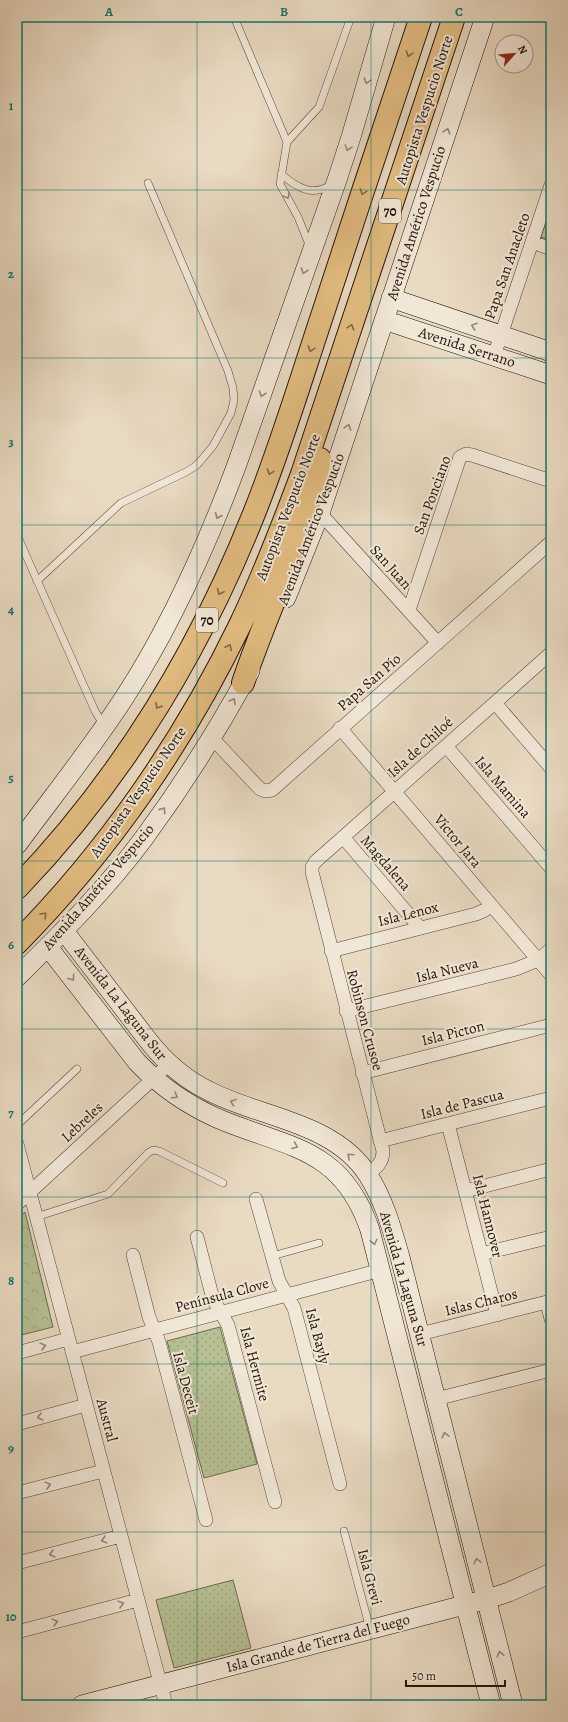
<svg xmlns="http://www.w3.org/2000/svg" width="568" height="1722" viewBox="0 0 568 1722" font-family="Alegreya,serif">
<defs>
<pattern id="grass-dots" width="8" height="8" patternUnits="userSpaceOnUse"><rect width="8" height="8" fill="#b6c093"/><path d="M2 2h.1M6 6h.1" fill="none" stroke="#9ca47d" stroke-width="1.8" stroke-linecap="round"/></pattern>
<pattern id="park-crowns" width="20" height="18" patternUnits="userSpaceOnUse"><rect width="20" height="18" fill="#b6c093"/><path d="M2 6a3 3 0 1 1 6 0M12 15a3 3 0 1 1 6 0" fill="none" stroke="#9ca47d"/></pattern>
</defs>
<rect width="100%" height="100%" fill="#e9dac2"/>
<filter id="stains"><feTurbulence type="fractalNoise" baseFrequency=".005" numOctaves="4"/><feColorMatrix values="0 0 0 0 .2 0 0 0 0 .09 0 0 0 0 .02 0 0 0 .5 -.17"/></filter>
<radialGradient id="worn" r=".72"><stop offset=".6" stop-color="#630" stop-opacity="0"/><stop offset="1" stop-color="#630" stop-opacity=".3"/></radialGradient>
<path fill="url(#grass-dots)" stroke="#6c6a4e" d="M220 1327 257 1464 204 1478 167 1341Z
M233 1580 251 1648 174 1668 156 1600Z"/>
<path fill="url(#park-crowns)" stroke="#6c6a4e" d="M551 207V241L541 237Z
M25 1212 53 1327 17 1336V1219Z"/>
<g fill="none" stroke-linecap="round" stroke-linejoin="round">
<defs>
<path id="lane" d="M234 17 287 142 280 184 298 217 310 247
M287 142 319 107 351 17
M281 174C296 187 313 198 332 184
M17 535 95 711 104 726
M37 581 121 503 186 472 197 465 213 446 231 413 234 400 233 388 228 371 148 183
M17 1125 77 1069
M36 1217 108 1194 148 1153 153 1150 159 1151 223 1183
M272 1256 319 1243
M344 1531 370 1629"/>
<path id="street" d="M532 242 551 249
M494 356 551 185
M320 513 438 643
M409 610 460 457 466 454 472 455 551 481
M495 703 551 768
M340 728 551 975
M211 737 260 789 266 791 272 790 551 542
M446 746 551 868
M343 837 420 928
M331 951 476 914 485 910 491 905
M346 1011 516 969 538 960 551 949
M362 1073 551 1025
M448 1124 497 1315
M380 1141 551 1098
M17 1144 166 1705
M367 1175C376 1168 383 1163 383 1151L312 872V867L315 862 551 653
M465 1191 551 1169
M256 1199 279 1281 294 1308 340 1484
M17 1204 169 1064
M197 1237 213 1299 228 1325 275 1502
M481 1254 551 1237
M133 1255 149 1317 159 1342 206 1520
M547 1303 551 1319
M420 1334 551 1301
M72 1352 381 1270
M17 1353 68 1339
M436 1399 551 1370
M17 1424 86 1405
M17 1493 103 1471
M17 1563 121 1536
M17 1632 138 1600"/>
<path id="secondary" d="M391 298 551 352
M384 320 551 375
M286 598 320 513 485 17
M17 845C53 796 91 749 124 698 171 626 206 547 236 467L337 180 351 137 386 17
M64 931 147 1039C164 1061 184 1079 209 1091 261 1118 334 1122 368 1175 384 1200 392 1229 400 1257L513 1705
M48 947 137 1062C161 1087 187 1105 219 1119 288 1148 342 1147 370 1230L491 1705
M17 977C62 933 107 888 144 838 183 785 219 728 250 671
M82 1705 487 1599 509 1592 551 1573"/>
<path id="highway" d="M243 683C268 608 305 537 320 459
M17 888C121 780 200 650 255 511 281 446 301 379 323 313 355 214 388 116 421 17
M17 943C108 851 184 741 240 625 264 575 283 525 302 474L454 17"/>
</defs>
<use href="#lane" stroke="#534637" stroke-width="8"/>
<use href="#street" stroke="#534637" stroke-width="14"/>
<use href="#secondary" stroke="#211409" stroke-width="20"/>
<use href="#highway" stroke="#211409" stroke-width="24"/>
<use href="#lane" stroke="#f1e7d7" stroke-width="7"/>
<use href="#street" stroke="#f1e7d7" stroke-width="13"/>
<use href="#secondary" stroke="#f1e7d7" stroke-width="19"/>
<use href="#highway" stroke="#e4bd81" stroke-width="22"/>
</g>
<defs><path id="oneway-chevron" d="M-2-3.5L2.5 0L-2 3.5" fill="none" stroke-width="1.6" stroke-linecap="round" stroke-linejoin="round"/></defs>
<g stroke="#826845">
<use href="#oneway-chevron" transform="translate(409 54) rotate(108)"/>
<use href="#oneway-chevron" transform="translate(363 192) rotate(108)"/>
<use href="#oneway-chevron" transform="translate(351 327) rotate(-72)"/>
<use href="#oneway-chevron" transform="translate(311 349) rotate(108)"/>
<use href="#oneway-chevron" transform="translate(270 472) rotate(110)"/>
<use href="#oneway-chevron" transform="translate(220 592) rotate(115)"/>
<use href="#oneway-chevron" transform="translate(229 647) rotate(-63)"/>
<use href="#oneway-chevron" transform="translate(158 706) rotate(122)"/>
<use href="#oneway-chevron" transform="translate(44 915) rotate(-47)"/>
</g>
<g stroke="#93887a">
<use href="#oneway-chevron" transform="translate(367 81) rotate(107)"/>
<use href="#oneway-chevron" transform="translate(447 131) rotate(-72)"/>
<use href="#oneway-chevron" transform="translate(348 148) rotate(108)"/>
<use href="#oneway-chevron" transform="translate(287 196) rotate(62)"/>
<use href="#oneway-chevron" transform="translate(304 271) rotate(109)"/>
<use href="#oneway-chevron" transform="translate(474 326) rotate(-161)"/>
<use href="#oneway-chevron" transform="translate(262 394) rotate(109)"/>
<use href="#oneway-chevron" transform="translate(348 427) rotate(-72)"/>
<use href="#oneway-chevron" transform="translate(218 516) rotate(113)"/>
<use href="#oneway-chevron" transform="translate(233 701) rotate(-60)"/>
<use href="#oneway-chevron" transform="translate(163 810) rotate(-55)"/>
<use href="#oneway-chevron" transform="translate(72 978) rotate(53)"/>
<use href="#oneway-chevron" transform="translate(175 1096) rotate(32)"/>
<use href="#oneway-chevron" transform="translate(233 1102) rotate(-160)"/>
<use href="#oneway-chevron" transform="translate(295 1146) rotate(22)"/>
<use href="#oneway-chevron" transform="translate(350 1156) rotate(-137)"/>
<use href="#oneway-chevron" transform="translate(374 1242) rotate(76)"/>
<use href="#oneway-chevron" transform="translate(43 1346) rotate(-15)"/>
<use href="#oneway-chevron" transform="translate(40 1417) rotate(165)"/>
<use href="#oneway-chevron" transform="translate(445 1435) rotate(-104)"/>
<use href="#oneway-chevron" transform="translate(48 1485) rotate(-15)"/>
<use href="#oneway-chevron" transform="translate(104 1540) rotate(165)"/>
<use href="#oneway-chevron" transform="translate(52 1554) rotate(165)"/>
<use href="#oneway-chevron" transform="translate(477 1561) rotate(-104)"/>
<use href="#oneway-chevron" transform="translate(121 1604) rotate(-15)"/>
<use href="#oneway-chevron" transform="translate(55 1622) rotate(-15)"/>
<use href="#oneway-chevron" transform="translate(500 1654) rotate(-104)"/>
</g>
<path fill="none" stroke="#0f766e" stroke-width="1" stroke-opacity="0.55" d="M197 17V1705M371 17V1705M17 190H551M17 358H551M17 525H551M17 693H551M17 861H551M17 1029H551M17 1197H551M17 1364H551M17 1532H551"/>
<g text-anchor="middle" stroke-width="4" stroke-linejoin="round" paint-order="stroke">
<g fill="#f1e7d7" stroke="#5f5347" stroke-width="1">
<rect x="379" y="199" width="22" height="24" rx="3"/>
<rect x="196" y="608" width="22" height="24" rx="3"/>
</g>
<g font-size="14" font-weight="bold" fill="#211409">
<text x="390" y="216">70</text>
<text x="207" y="625">70</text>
</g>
<g font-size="15" fill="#211409" stroke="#f1e7d7">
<text transform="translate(424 110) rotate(-72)" y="5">Autopista Vespucio Norte</text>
<text transform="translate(416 223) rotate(-72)" y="5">Avenida Américo Vespucio</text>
<text transform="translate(507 266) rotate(-71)" y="5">Papa San Anacleto</text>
<text transform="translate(467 347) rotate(18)" y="5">Avenida Serrano</text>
<text transform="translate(432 495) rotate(-70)" y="5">San Ponciano</text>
<text transform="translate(288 507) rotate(-69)" y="5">Autopista Vespucio Norte</text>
<text transform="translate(311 529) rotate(-69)" y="5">Avenida Américo Vespucio</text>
<text transform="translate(391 567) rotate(48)" y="5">San Juan</text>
<text transform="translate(369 682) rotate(-41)" y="5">Papa San Pío</text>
<text transform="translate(420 747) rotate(-42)" y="5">Isla de Chiloé</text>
<text transform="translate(503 787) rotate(49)" y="5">Isla Mamina</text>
<text transform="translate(138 792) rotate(-55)" y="5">Autopista Vespucio Norte</text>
<text transform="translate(458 841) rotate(50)" y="5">Víctor Jara</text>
<text transform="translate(386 863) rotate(49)" y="5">Magdalena</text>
<text transform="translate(98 887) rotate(-49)" y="5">Avenida Américo Vespucio</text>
<text transform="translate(408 914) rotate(-14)" y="5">Isla Lenox</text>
<text transform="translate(447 970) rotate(-14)" y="5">Isla Nueva</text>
<text transform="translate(121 1003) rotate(52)" y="5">Avenida La Laguna Sur</text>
<text transform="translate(365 1020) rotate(75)" y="5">Robinson Crusoe</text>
<text transform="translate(453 1033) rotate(-14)" y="5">Isla Picton</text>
<text transform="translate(462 1104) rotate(-14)" y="5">Isla de Pascua</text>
<text transform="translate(82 1122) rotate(-43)" y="5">Lebreles</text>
<text transform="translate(488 1216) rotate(76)" y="5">Isla Hannover</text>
<text transform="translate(404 1279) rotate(74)" y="5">Avenida La Laguna Sur</text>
<text transform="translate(222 1295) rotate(-15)" y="5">Península Clove</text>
<text transform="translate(481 1302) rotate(-14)" y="5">Islas Charos</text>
<text transform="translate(318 1336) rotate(75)" y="5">Isla Bayly</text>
<text transform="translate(255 1364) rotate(75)" y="5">Isla Hermite</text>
<text transform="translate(186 1383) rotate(75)" y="5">Isla Deceit</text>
<text transform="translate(107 1420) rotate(75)" y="5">Austral</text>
<text transform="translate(370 1577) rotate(75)" y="5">Isla Grevi</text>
<text transform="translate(318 1643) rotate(-15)" y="5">Isla Grande de Tierra del Fuego</text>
</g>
</g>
<rect width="568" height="1722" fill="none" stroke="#e9dac2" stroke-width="44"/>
<g transform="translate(514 54) rotate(63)"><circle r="19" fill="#f1e7d7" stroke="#9e9385"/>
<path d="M0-3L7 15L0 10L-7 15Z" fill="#8f2418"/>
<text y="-6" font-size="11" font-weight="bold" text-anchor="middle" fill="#211409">N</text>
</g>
<path d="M406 1680v6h99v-6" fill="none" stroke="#211409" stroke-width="2"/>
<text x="412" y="1680" font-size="12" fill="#211409" stroke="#f1e7d7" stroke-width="3" paint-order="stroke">50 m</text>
<rect x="22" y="22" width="524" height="1678" fill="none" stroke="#0f766e" stroke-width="1.5"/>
<g font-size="13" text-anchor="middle" font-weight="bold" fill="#0f766e">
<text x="109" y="16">A</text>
<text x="284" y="16">B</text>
<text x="459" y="16">C</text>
<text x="11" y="110">1</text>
<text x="11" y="278">2</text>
<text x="11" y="446">3</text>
<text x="11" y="614">4</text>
<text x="11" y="782">5</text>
<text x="11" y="949">6</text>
<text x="11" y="1117">7</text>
<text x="11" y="1285">8</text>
<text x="11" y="1453">9</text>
<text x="11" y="1621">10</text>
</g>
<rect width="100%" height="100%" filter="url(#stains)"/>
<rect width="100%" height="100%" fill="url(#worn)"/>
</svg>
